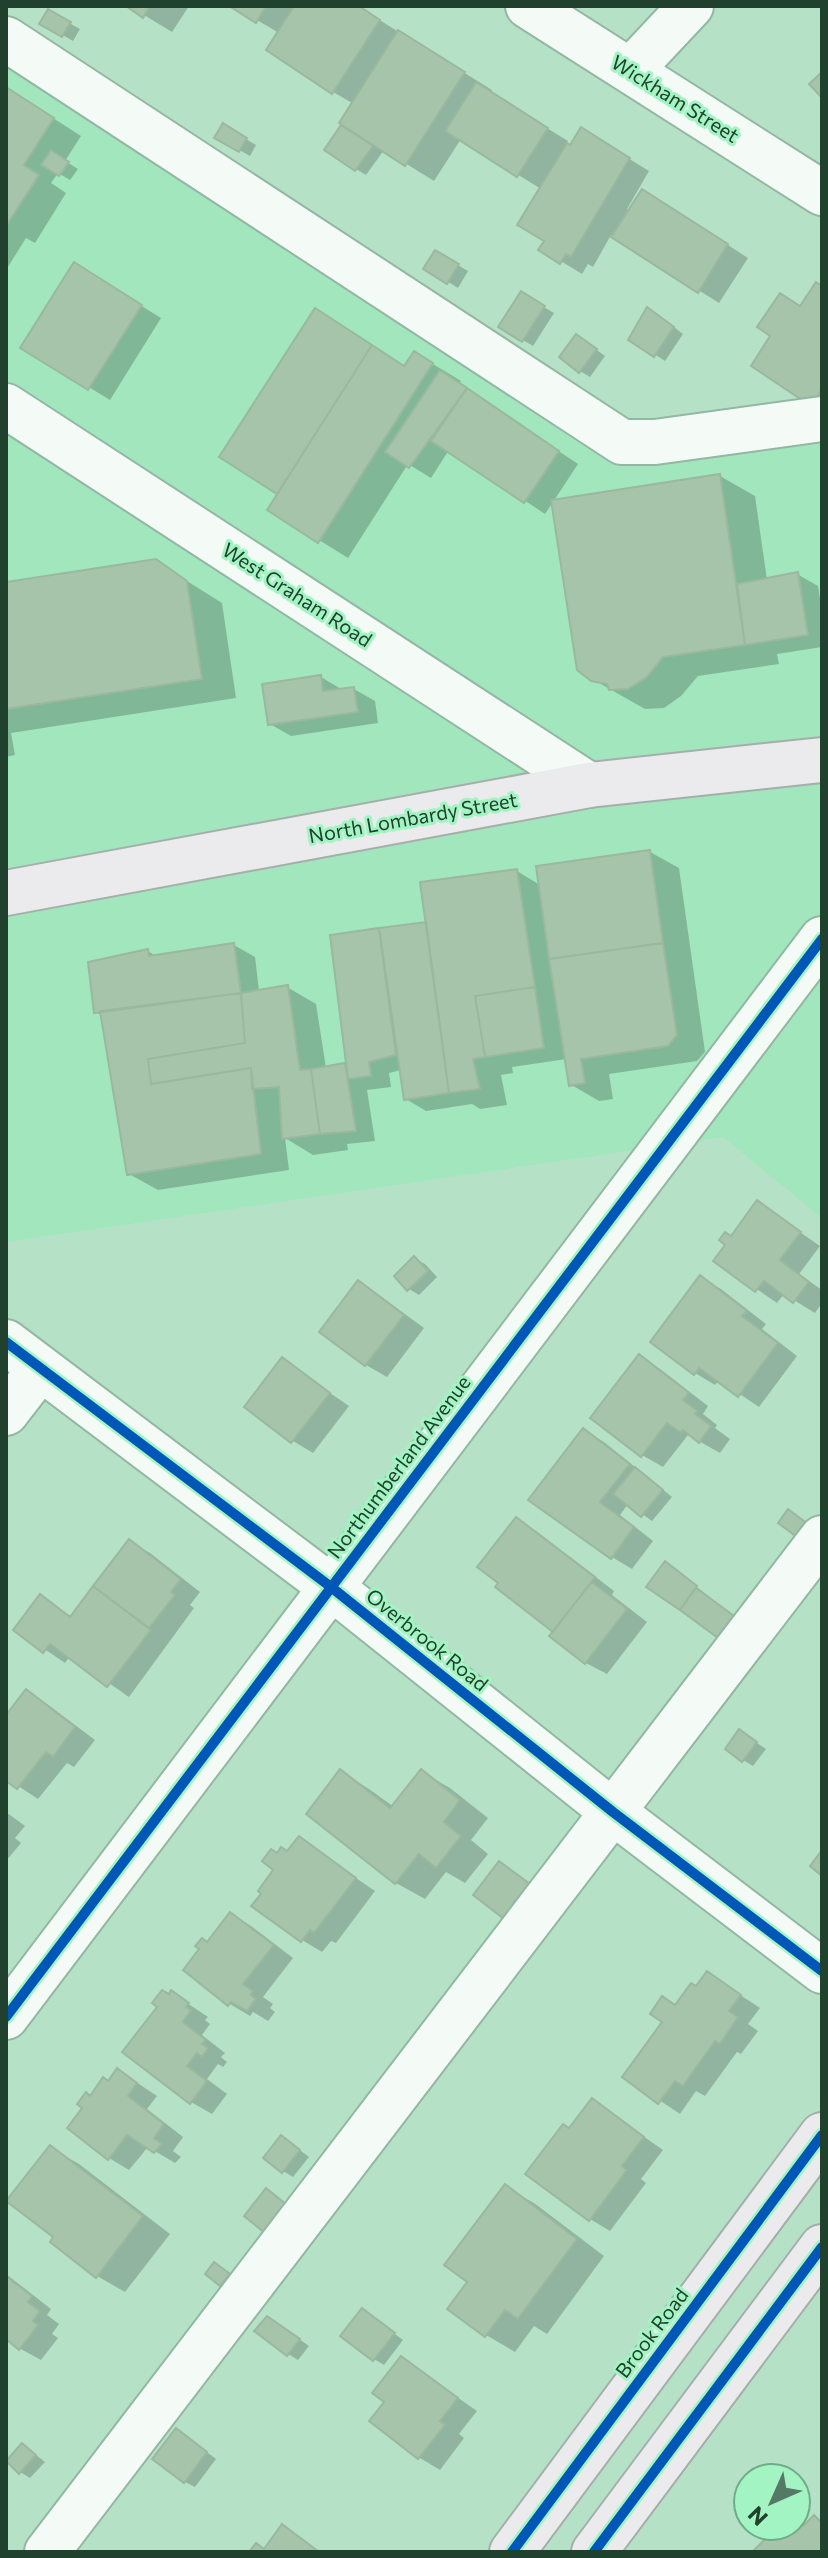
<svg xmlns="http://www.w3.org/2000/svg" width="828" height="2558" viewBox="0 0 828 2558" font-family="Commissioner,sans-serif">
<rect width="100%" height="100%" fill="#b5e2c7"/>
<path fill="#a1e6bd" d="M6 58 624 463 822 444V1218L723 1137 6 1242Z"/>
<path fill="#0003" d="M129 6H189L172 32Z
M233 6H357L492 90 490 93 496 97 568 141 566 144 571 147 602 142 649 171 627 209 630 211 663 203 748 258 719 303 611 235 593 267 588 264 582 274 541 249 547 241 541 189 461 139 434 181 384 150 366 175 356 169 360 135 354 104 333 92 279 33Z
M49 12 80 29 73 41 42 23Z
M6 88 81 136 65 161 78 169 70 180 58 173 51 183 66 193 35 243 26 238 6 270Z
M224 126 256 145 250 156 217 137Z
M435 252 468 271 458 288 426 268Z
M95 277 161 318 110 400 23 347Z
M521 294 554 313 533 346 501 327Z
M658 315 683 334 665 361 631 339Z
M344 327 406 367 414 353 443 370 461 381 459 384 578 464 553 502 720 476 755 496 767 580 797 574 818 586 822 612V647L777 654 779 664 698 676 681 696 664 708 645 709 592 679 553 502 545 514 449 450 431 478 408 464 348 558 269 509 280 493 222 457Z
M586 342 605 356 590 377 580 371Z
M155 561 222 603 236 698 11 733 15 755 6 757V584Z
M321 677 341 689H354L375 701 378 723 291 736 270 724Z
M650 852 679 868 705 1052 697 1061 609 1074 613 1099 599 1101 570 1084 567 1059 512 1067 513 1073 501 1075 507 1105 480 1109 472 1104 426 1111 406 1099 401 1070 389 1073 391 1087 367 1090 375 1141 347 1144 348 1150 313 1155 285 1138 289 1170 158 1190 129 1174 103 1016 96 1012 148 951 157 957 234 945 255 957 259 991 287 987 316 1004 326 1068 348 1065 333 936 428 923 517 871 540 885Z
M758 1203 820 1246 799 1274 822 1290V1303L815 1313 784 1294 777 1303 716 1261Z
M415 1259 425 1264 437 1277 419 1295 409 1289Z
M701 1278 721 1289 766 1324 762 1329 797 1356 759 1407 719 1380 715 1385 695 1373Z
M359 1283 379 1295 424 1328 387 1377 366 1365 322 1331Z
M640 1357 660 1369 708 1406 703 1414 717 1425 715 1428 730 1439 720 1453 688 1435 663 1467 642 1455Z
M282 1360 349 1406 313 1453 293 1441 247 1406Z
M584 1431 604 1442 672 1497 652 1521 628 1504 620 1515 653 1541 632 1569 612 1557Z
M516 1519 536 1531 614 1591 612 1595 647 1622 607 1674 586 1663 552 1636 556 1632Z
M130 1542 150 1553 200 1592 190 1605 194 1608 129 1697 70 1656 65 1663 15 1629 40 1596 72 1617Z
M675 1570 743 1623 719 1636 648 1586Z
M26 1692 47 1704 95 1740 74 1767 67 1763 38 1799 6 1778V1718Z
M750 1738 766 1749 753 1766 743 1760Z
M341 1772 369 1789 394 1807 422 1772 450 1788 488 1818 471 1840 488 1854 465 1883 446 1872 425 1899 396 1883 308 1814Z
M6 1812 25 1826 15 1838 21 1843 6 1861Z
M299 1839 375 1891 336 1943 331 1941 322 1952 302 1940 276 1869Z
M230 1914 251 1926 293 1958 263 1997 273 2004 270 2008 275 2012 268 2021 253 2012 250 2016 230 2004 186 1970Z
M707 1973 760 2008 748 2024 758 2031 741 2054 737 2052 705 2096 696 2091 680 2114 625 2077 676 2006 696 1988Z
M172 1993 208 2017 205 2020 210 2024 202 2035 225 2053 221 2057 227 2062 223 2067 218 2064 207 2079 227 2094 212 2114 191 2102 160 2007Z
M118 2070 157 2096 147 2109 183 2137 173 2151 181 2157 175 2163 148 2147 129 2170 109 2158 108 2083Z
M593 2101 663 2150 641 2179 646 2183 610 2231 590 2219 570 2130Z
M292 2144 309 2157 293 2177 283 2171Z
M51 2148 79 2164 170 2234 125 2292 97 2276 56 2237Z
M505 2187 534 2203 604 2256 547 2334 534 2326 515 2352 486 2335Z
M6 2274 51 2309 47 2315 59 2324 52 2334 58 2338 41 2360 6 2341Z
M362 2310 403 2340 384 2365 374 2359Z
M278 2324 309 2346 298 2360 288 2354Z
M401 2358 477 2411 459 2434 464 2438 440 2470 420 2458 372 2421 386 2402Z
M186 2436 216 2459 195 2487 185 2482Z
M23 2445 45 2462 30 2478 20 2472Z
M814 2517 822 2522V2552L756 2551 781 2526H796V2518L807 2524Z"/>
<path fill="#a6c4aa" stroke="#9ab89e" stroke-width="2" d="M126 6H150L143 18Z
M229 6H266L256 23Z
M294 6H359L380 20 332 94 266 50Z
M48 9 71 22 62 37 39 24Z
M398 30 465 72 405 166 339 123Z
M822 72V98L809 84Z
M476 82 548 128 517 177 445 131Z
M6 87 54 118 24 165 39 175 6 226Z
M223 123 247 138 239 152 214 138Z
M341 125 373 146 355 171 324 150Z
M581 127 630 158 571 257 566 254 560 264 538 250 544 241 517 225 567 143 570 145Z
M51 150 69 162 59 176 41 165Z
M642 189 728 244 698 293 611 237Z
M435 250 459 264 447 284 423 269Z
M74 262 142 305 88 390 20 348Z
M816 282 822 286V389L811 406 751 366 770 336 757 327 780 293 800 306Z
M521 291 545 306 522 342 498 327Z
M647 307 674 327 654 357 628 340Z
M315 308 372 345 277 494 219 457Z
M576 334 597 349 579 373 559 357Z
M372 345 404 366 414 351 433 363 318 543 267 510Z
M440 370 467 388 409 468 385 452Z
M467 388 559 451 524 503 431 441Z
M720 474 745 645 663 657 647 677 628 689 609 690 607 684 591 681 577 670 551 500Z
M156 559 187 581 202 679 6 709V582Z
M798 572 808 635 745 645 737 584Z
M321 675 323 691 354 687 358 712 268 725 262 684Z
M650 850 663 943 549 959 536 866Z
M517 869 535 987 475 996 485 1057 473 1059 480 1089 449 1093 420 882Z
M426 922 449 1093 404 1100 379 928Z
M379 928 396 1055 369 1062 371 1076 348 1079 330 935Z
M234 943 241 993 94 1013 88 962 148 949 149 956Z
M663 943 677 1035 668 1046 581 1059 585 1083 569 1086 549 959Z
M288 985 300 1070 311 1069 320 1134 282 1139 279 1087 252 1089 251 1068 151 1084 148 1059 245 1043 241 993Z
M535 987 544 1048 485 1057 475 996Z
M241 993 245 1043 148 1059 151 1084 251 1068 261 1154 127 1175 100 1011Z
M345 1063 356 1131 320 1134 311 1069Z
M757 1200 801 1232 780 1260 809 1282 793 1303 764 1281 755 1292 713 1261 725 1245 719 1240 725 1232 731 1236Z
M414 1256 428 1271 407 1291 394 1276Z
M700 1275 747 1311 742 1316 778 1343 738 1397 699 1368 694 1375 650 1342Z
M358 1280 404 1315 365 1366 319 1332Z
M639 1354 689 1393 683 1400 698 1411 695 1414 711 1426 699 1443 683 1430 681 1433 667 1423 641 1457 590 1418Z
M282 1357 330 1393 291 1443 244 1407Z
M583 1428 630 1464 600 1502 634 1527 611 1559 528 1500Z
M635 1467 663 1490 641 1517 613 1494Z
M788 1509 809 1525 798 1538 778 1523Z
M516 1517 595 1577 553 1632 495 1587 498 1583 477 1567Z
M129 1539 181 1579 171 1592 175 1595 149 1628 93 1586Z
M665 1561 697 1586 680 1610 646 1587Z
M592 1582 627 1609 585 1664 549 1636Z
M93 1586 151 1630 107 1687 50 1644 43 1653 13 1630 40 1594 70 1617Z
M696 1588 734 1616 718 1638 680 1610Z
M26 1689 75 1727 53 1757 46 1752 17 1789 6 1781V1715Z
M739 1729 757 1742 742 1762 725 1749Z
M340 1769 390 1808 421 1769 460 1800 444 1822 461 1836 436 1868 419 1854 395 1884 306 1814Z
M299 1836 356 1878 314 1933 310 1930 301 1942 251 1906 261 1894 258 1891 273 1870 262 1861 271 1849 277 1853 281 1847 287 1851Z
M822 1850V1876L810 1866Z
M499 1861 534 1887 508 1922 473 1895Z
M230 1912 274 1945 243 1984 253 1991 251 1995 256 1999 247 2011 231 2002 228 2006 183 1970 199 1949 195 1946 202 1938 207 1942Z
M707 1971 741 1995 729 2011 738 2017 720 2044 715 2041 683 2086 675 2081 658 2104 622 2077 662 2022 650 2014 662 1996 675 2005 691 1983 696 1986Z
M162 1990 169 1994 171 1990 189 2003 186 2007 191 2010 183 2022 206 2040 202 2044 208 2048 202 2057 197 2053 187 2066 207 2081 190 2104 122 2052 157 2007 152 2003Z
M117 2068 137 2083 128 2096 164 2124 154 2138 162 2144 154 2153 127 2135 108 2160 67 2128 82 2108 77 2104 86 2092 90 2096 103 2077 108 2081Z
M592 2098 644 2137 622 2166 627 2170 589 2221 525 2174 563 2124 569 2128Z
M281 2135 300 2150 282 2173 263 2158Z
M50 2145 143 2216 96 2278 50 2242 53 2237 6 2201Z
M505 2184 577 2239 518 2319 505 2310 485 2337 447 2309 467 2282 444 2265Z
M266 2188 287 2205 265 2233 244 2216Z
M214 2262 230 2274 220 2286 205 2274Z
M6 2276 32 2296 28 2302 40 2311 33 2321 38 2325 19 2350 6 2339Z
M362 2308 395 2333 373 2361 340 2336Z
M267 2316 300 2339 287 2356 254 2331Z
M401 2356 458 2398 440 2421 445 2425 418 2459 369 2421 384 2402 372 2393Z
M176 2428 207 2452 184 2483 152 2459Z
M22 2443 36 2455 19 2474 6 2461Z
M814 2515 822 2523V2552L753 2551 778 2526H796V2517L804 2525Z
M282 2524 319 2552H249L256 2543 264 2549Z"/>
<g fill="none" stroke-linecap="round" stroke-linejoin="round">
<defs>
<path id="minor" d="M528 6 822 193
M6 39 622 442H655L822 419
M630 71 691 6
M6 406 589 785
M6 1342 331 1587 613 1812 822 1971
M6 1413 40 1369
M6 2017 822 939
M47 2552 822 1538"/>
<path id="major" d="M6 893 589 785 822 760
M512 2552 822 2135
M594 2552 822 2247"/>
</defs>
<use href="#minor" stroke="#93b7a2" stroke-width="48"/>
<use href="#major" stroke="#a4afab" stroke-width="48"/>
<use href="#minor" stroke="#f4fbf7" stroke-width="44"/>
<use href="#major" stroke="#ebeaec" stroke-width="44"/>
<defs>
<path id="cycleway" d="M6 1342 331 1587 613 1812 822 1971
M6 2017 822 939
M512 2552 822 2135
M594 2552 822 2247"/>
</defs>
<use href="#cycleway" stroke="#a3f4c3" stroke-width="15"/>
<use href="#cycleway" stroke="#0057b8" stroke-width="10"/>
</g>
<g text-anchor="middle" stroke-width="6" stroke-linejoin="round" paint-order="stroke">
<g font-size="20" fill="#20412e" stroke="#a3f4c3">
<text transform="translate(675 99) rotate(32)" y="7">Wickham Street</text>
<text transform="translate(297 595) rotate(33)" y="7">West Graham Road</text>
<text transform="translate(413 818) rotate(-10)" y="7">North Lombardy Street</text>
<text transform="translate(399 1467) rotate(-53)" y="7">Northumberland Avenue</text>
<text transform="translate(427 1640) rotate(39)" y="7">Overbrook Road</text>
<text transform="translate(652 2333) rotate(-53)" y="7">Brook Road</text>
</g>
</g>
<rect width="828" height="2558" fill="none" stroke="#20412e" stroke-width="16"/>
<g transform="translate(772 2502) rotate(225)"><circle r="38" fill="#a3f4c3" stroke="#6fac87" stroke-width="2"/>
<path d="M0-6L14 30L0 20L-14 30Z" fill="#547964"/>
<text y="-12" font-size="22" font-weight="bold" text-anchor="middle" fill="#20412e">N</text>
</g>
</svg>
